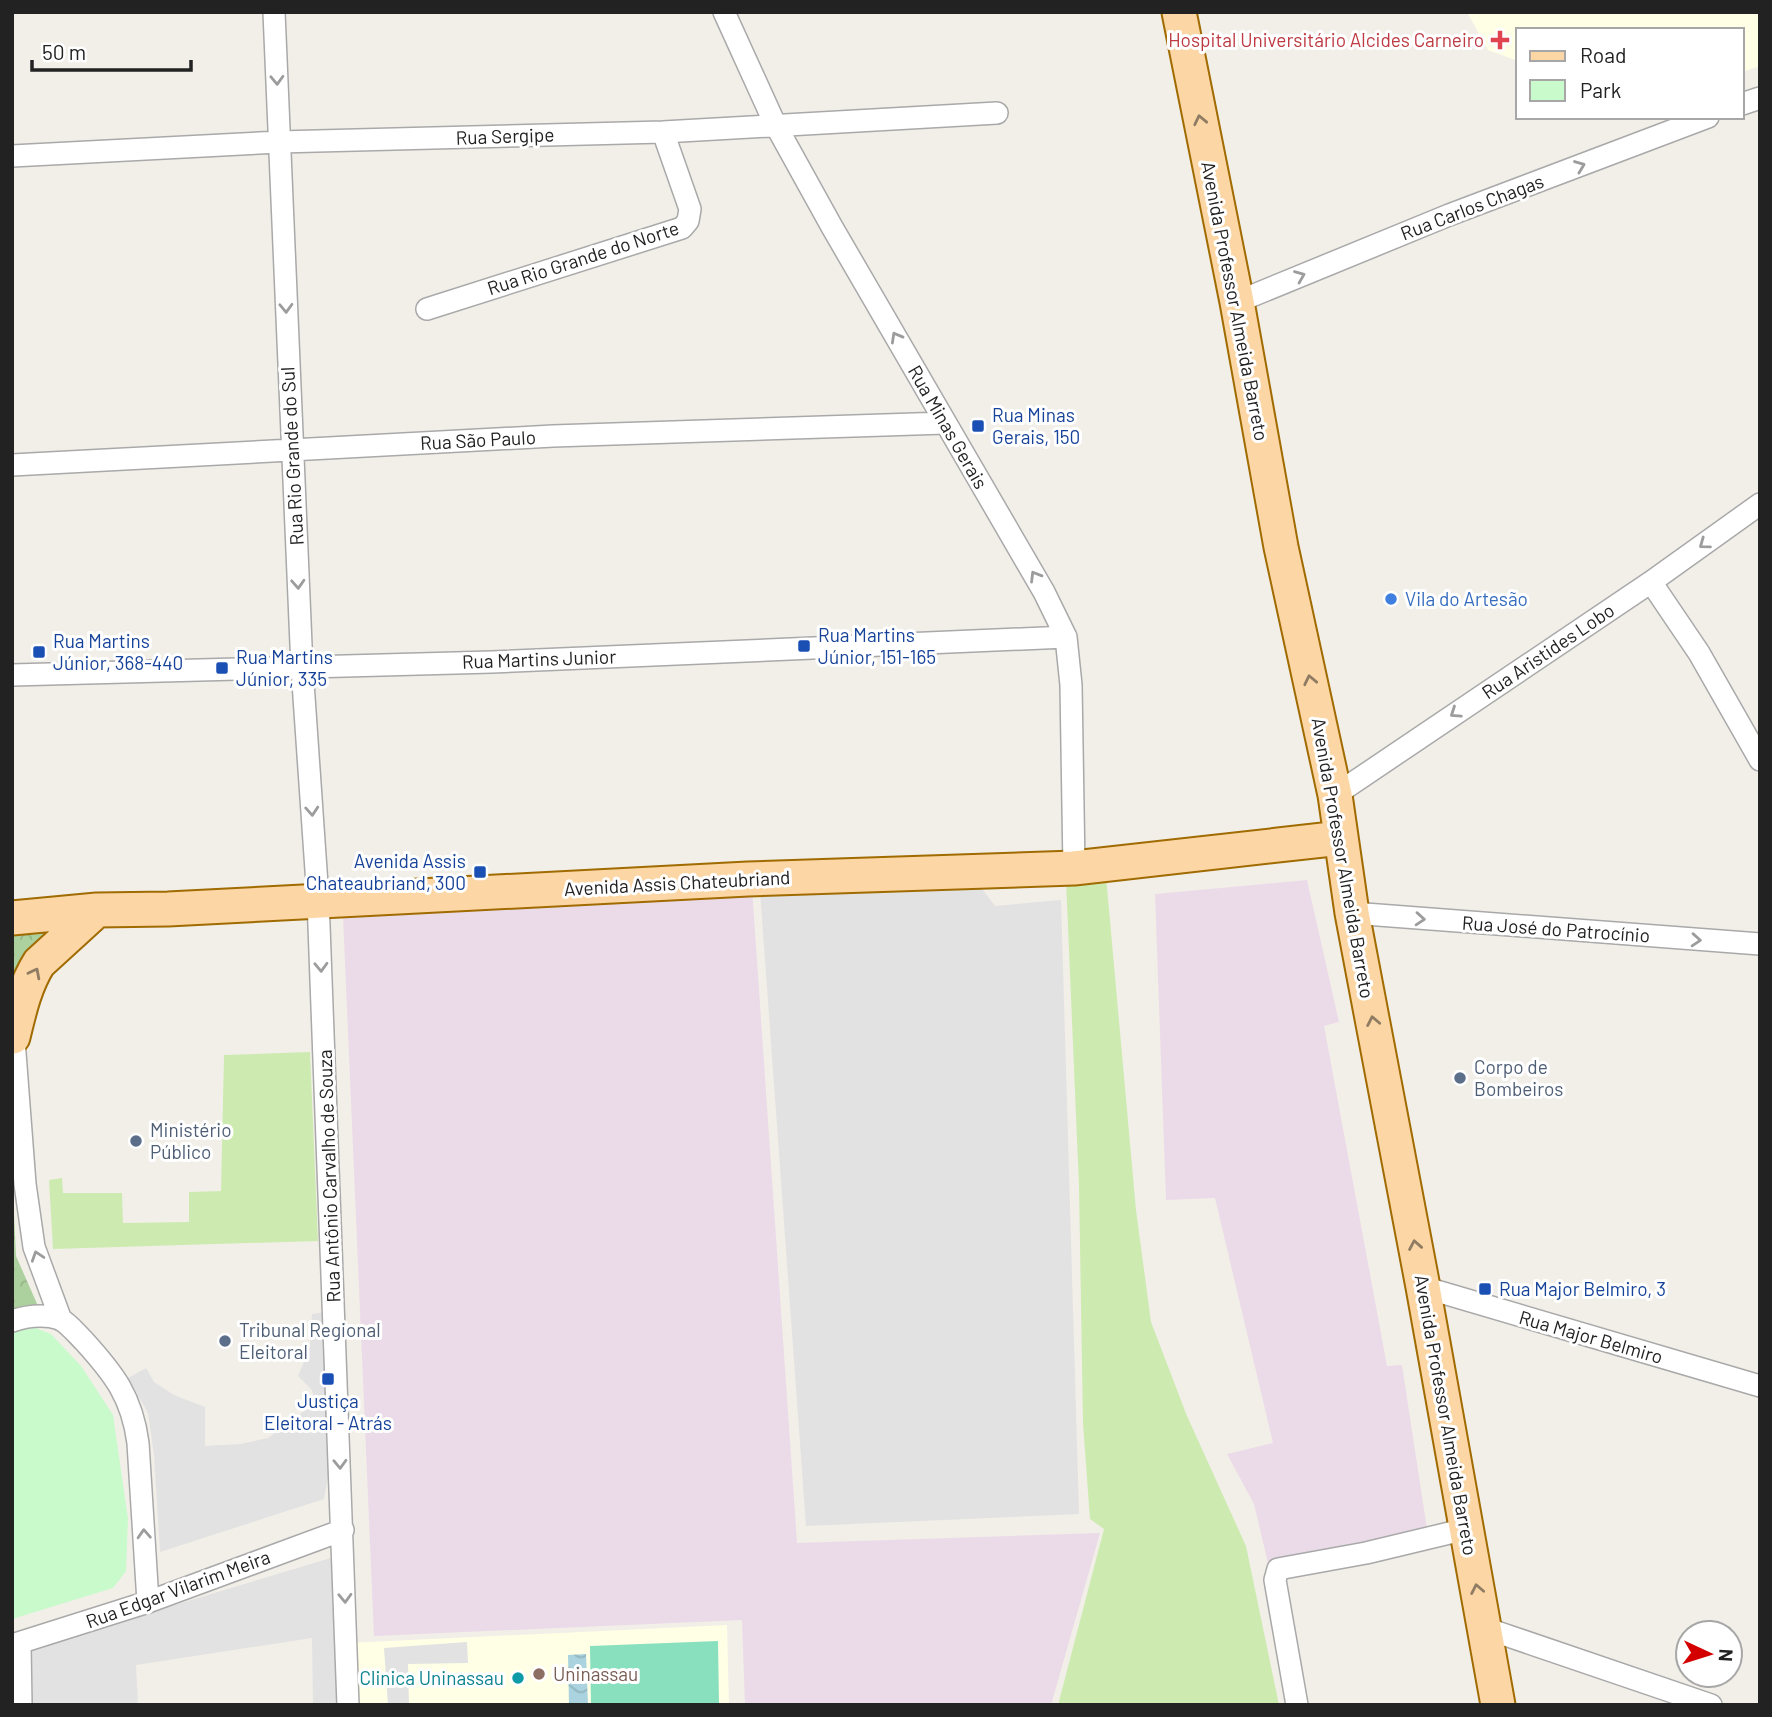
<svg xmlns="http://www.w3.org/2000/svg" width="1772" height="1717" viewBox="0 0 1772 1717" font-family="Barlow,sans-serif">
<defs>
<pattern id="forest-crowns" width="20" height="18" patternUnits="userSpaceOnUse" patternTransform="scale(1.75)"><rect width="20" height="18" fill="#add19e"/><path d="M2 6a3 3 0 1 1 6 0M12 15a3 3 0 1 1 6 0" fill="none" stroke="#95b388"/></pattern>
<pattern id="water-waves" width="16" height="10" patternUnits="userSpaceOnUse" patternTransform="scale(1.75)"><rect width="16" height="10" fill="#aad3df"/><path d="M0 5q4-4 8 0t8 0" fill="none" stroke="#92b5bf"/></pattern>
</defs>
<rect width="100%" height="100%" fill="#f2efe9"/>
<path fill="#ebdbe8" d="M1307 880 1339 1022 1324 1026 1387 1366 1402 1365 1427 1529 1268 1563 1254 1504 1227 1454 1273 1443 1215 1198 1166 1200 1155 894Z
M752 888 797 1543 1100 1533 1051 1705H745L742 1620 374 1636 343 916Z"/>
<path fill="#ffffe5" d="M1467 12H1760V66L1742 72V30H1518V61L1488 50Z
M727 1625 729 1705H350L348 1643Z"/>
<path fill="#cdebb0" d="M1106 876 1136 1210 1151 1322 1187 1416 1246 1546 1279 1705H1058L1104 1529 1090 1519 1083 1424 1079 1186 1066 880Z
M310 1052 318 1241 53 1249 49 1180 62 1178 63 1193H122L123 1223 189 1222V1192L221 1191 224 1055Z"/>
<path fill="url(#forest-crowns)" d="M76 918 12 997V924Z
M12 1171 16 1256 38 1306 12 1315Z"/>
<path fill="#c8facc" d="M36 1328 51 1334 81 1366 113 1415 128 1519 126 1571 113 1588 12 1619V1331Z"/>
<path fill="#88e0be" d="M718 1641 719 1705H591L590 1646Z"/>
<path fill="#e2e2e2" d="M977 882 995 906 1061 900 1079 1514 806 1526 760 891Z
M325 1312 330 1464 324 1499 160 1552 154 1455 148 1413 128 1378 146 1368 154 1382 174 1395 205 1407V1446L241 1444 268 1438 315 1403 312 1390 298 1376 310 1347 312 1314Z
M334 1557 342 1705H313L312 1638 136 1665 138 1705H33L32 1648Z
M467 1642 468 1663 408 1664 409 1705H388L384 1648Z"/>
<path fill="url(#water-waves)" d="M586 1654 588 1705H569L568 1655Z"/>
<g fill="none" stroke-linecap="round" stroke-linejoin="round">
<defs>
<path id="street" d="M274 12 302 668 318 899 348 1705
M724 12 775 124 832 227 1044 592 1066 637 1071 685 1074 868
M1742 104 1760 98
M12 156 279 142 663 132 997 113
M1237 302 1449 215 1708 117
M427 309 682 228 688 221 690 209 663 132
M12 465 553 436 945 423
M1651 582 1699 653 1760 760
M12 675 492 662 1066 637
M1335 795 1651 582 1760 504
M1352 913 1760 944
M13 1027 25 1184 34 1247 61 1320
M1423 1287 1760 1386
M12 1321C27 1316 44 1314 60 1319 68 1323 77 1334 84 1341 114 1374 132 1397 138 1443L148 1602
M1485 1628 1711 1705
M20 1643 21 1705
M12 1645 148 1602 343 1530
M1297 1705 1275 1580 1278 1569 1366 1553 1466 1529"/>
<path id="primary" d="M1179 12 1237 302 1281 547 1335 795 1352 913 1423 1287 1498 1705
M12 918 97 910 168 909 748 879 1074 868 1341 838
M13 1037C19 1012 25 985 39 963L97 910"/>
</defs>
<use href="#street" stroke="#a9a9a9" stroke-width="24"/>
<use href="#primary" stroke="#a06b00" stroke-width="37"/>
<use href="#street" stroke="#fff" stroke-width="21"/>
<use href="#primary" stroke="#fcd6a4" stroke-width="33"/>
</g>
<defs><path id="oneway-chevron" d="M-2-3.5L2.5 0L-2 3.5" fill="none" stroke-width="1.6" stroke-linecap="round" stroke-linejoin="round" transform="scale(1.75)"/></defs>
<g stroke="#9c9c9c">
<use href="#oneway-chevron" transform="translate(277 80) rotate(88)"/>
<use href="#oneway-chevron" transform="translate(1580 166) rotate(-21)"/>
<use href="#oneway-chevron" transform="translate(1300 276) rotate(-22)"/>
<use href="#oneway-chevron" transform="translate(286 308) rotate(88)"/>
<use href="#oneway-chevron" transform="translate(896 337) rotate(-119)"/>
<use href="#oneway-chevron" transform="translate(1704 544) rotate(144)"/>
<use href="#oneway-chevron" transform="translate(1035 576) rotate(-121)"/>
<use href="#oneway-chevron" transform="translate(298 584) rotate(87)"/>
<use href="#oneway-chevron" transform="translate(1455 713) rotate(146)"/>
<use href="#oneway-chevron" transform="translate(312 811) rotate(86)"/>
<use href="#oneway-chevron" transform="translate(1420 919) rotate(4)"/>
<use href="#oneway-chevron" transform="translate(1696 940) rotate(4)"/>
<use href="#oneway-chevron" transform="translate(321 967) rotate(88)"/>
<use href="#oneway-chevron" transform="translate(37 1256) rotate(-108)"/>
<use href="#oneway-chevron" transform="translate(340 1464) rotate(88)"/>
<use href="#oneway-chevron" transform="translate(144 1534) rotate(-93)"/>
<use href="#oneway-chevron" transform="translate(345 1598) rotate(88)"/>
</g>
<g stroke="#8f7c63">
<use href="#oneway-chevron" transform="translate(1200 120) rotate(-102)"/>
<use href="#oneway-chevron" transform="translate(1310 680) rotate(-102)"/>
<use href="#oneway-chevron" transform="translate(35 973) rotate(-63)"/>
<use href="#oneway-chevron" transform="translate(1373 1021) rotate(-101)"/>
<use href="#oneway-chevron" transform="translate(1415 1245) rotate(-100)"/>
<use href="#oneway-chevron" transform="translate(1477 1589) rotate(-101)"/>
</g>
<path fill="#e0444e" stroke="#fff" stroke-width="2.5" d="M1496.5 29.5h7v7h7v7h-7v7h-7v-7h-7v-7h7z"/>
<g fill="#1a4fb4" stroke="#fff" stroke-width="2.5">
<rect x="971" y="419" width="14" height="14" rx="3.5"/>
<rect x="797" y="639" width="14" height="14" rx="3.5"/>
<rect x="32" y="645" width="14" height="14" rx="3.5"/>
<rect x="215" y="661" width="14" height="14" rx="3.5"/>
<rect x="473" y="865" width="14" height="14" rx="3.5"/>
<rect x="1478" y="1282" width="14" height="14" rx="3.5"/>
<rect x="321" y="1372" width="14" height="14" rx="3.5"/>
</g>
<circle fill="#3f7fe0" stroke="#fff" stroke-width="2.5" cx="1391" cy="599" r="7"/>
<g fill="#5c6f8a" stroke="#fff" stroke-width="2.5">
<circle cx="1460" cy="1078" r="7"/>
<circle cx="136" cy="1141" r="7"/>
<circle cx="225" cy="1341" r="7"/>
</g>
<circle fill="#8d6e63" stroke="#fff" stroke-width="2.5" cx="539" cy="1674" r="7"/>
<circle fill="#0f9aa8" stroke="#fff" stroke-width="2.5" cx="518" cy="1678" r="7"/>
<g text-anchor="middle" stroke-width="6" stroke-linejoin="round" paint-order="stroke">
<g font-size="19" fill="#be3a42" stroke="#fff" text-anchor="end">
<text x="1484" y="47">Hospital Universitário Alcides Carneiro</text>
</g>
<g font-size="19" fill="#222" stroke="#fff">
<text transform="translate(505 136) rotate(-2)" y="7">Rua Sergipe</text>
<text transform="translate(1472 207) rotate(-21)" y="7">Rua Carlos Chagas</text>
<text transform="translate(583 258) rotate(-18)" y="7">Rua Rio Grande do Norte</text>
<text transform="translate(1235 301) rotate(79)" y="7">Avenida Professor Almeida Barreto</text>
<text transform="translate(948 427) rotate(60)" y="7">Rua Minas Gerais</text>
<text transform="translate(478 440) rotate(-3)" y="7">Rua São Paulo</text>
<text transform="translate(292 456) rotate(-93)" y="7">Rua Rio Grande do Sul</text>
<text transform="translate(1548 651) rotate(-34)" y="7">Rua Aristides Lobo</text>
<text transform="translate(539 659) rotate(-2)" y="7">Rua Martins Junior</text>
<text transform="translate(1343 858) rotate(80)" y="7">Avenida Professor Almeida Barreto</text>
<text transform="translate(677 883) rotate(-3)" y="7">Avenida Assis Chateubriand</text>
<text transform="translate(1556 929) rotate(4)" y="7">Rua José do Patrocínio</text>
<text transform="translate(329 1176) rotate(-92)" y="7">Rua Antônio Carvalho de Souza</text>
<text transform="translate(1591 1337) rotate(16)" y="7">Rua Major Belmiro</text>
<text transform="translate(1446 1415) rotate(80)" y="7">Avenida Professor Almeida Barreto</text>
<text transform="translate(178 1589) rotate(-20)" y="7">Rua Edgar Vilarim Meira</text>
</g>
<g font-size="19" fill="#164399" stroke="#fff" text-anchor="start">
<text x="992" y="422">Rua Minas<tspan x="992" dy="22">Gerais, 150</tspan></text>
<text x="818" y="642">Rua Martins<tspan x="818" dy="22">Júnior, 151-165</tspan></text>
<text x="53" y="648">Rua Martins<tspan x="53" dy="22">Júnior, 368-440</tspan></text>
<text x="236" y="664">Rua Martins<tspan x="236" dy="22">Júnior, 335</tspan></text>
<text x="466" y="868" text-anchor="end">Avenida Assis<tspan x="466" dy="22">Chateaubriand, 300</tspan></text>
<text x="1499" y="1296">Rua Major Belmiro, 3</text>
<text x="328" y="1408" text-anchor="middle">Justiça<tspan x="328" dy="22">Eleitoral - Atrás</tspan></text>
</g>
<g font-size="19" fill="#366cbe" stroke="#fff" text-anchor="start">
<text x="1405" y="606">Vila do Artesão</text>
</g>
<g font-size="19" fill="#4e5e75" stroke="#fff" text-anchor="start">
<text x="1474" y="1074">Corpo de<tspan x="1474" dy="22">Bombeiros</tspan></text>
<text x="150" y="1137">Ministério<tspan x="150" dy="22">Público</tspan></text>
<text x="239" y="1337">Tribunal Regional<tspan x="239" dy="22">Eleitoral</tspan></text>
</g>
<g font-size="19" fill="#785e54" stroke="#fff" text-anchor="start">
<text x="553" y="1681">Uninassau</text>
</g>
<g font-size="19" fill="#0d838f" stroke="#fff" text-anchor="end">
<text x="504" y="1685">Clinica Uninassau</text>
</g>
</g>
<rect width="1772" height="1717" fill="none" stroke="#222222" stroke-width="28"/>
<rect x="1516" y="28" width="228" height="91" fill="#ffffff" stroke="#a7a7a7" stroke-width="2"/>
<rect x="1530" y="51" width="35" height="10" fill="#fcd6a4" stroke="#a7a7a7" stroke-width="2"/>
<text x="1580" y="63" font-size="21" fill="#222222">Road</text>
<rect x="1530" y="80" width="35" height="21" fill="#c8facc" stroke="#a7a7a7" stroke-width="2"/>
<text x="1580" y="98" font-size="21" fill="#222222">Park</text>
<g transform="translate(1709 1654) rotate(94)"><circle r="33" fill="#ffffff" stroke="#a7a7a7" stroke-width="2"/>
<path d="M0-5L12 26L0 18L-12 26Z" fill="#d40000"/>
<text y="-10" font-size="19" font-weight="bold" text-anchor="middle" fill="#222222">N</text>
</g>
<path d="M32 60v10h159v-10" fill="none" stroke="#222222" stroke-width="3.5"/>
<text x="42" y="60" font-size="21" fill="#222222" stroke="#ffffff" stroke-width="5" paint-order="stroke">50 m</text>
</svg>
